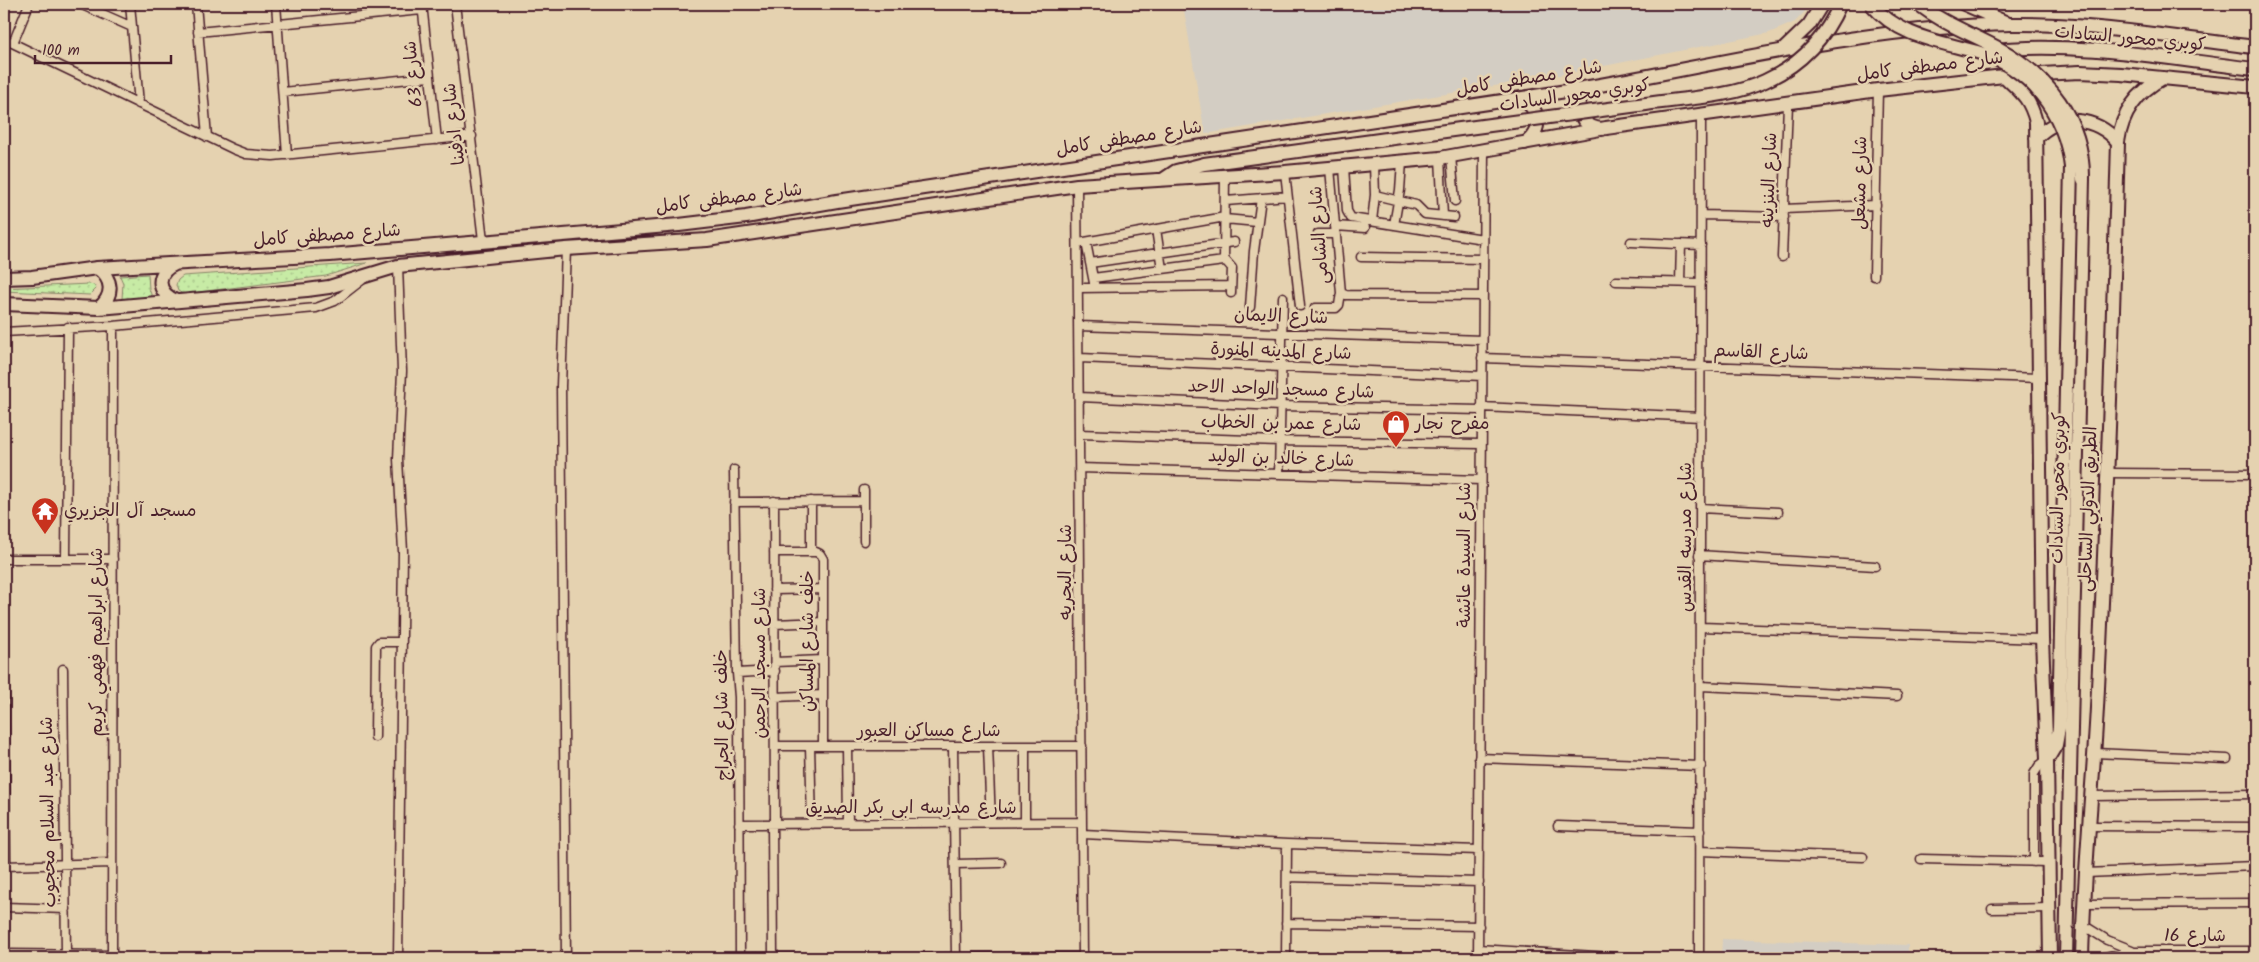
<svg xmlns="http://www.w3.org/2000/svg" width="2259" height="962" font-family="Kalam,'Playpen Sans Arabic',sans-serif">
  <defs>
    <pattern id="grass-dots" width="8" height="8" patternUnits="userSpaceOnUse" patternTransform="scale(1.25)"><rect width="8" height="8" fill="#c7eba5"/><path d="M2 2h.1M6 6h.1" fill="none" stroke="#acc98e" stroke-width="1.8" stroke-linecap="round"/></pattern>
  </defs>
  <rect width="100%" height="100%" fill="#e5d2b0"/>
  <filter id="ink" filterUnits="userSpaceOnUse"><feTurbulence type="fractalNoise" baseFrequency=".02" numOctaves="2"/><feDisplacementMap in="SourceGraphic" scale="10" xChannelSelector="R" yChannelSelector="G"/><feConvolveMatrix kernelMatrix="1 2 1 2 8 2 1 2 1" color-interpolation-filters="sRGB"/></filter>
  <g filter="url(#ink)">
    <!-- built -->
    <path fill="#d3cdc3" d="M 1183,4 L 1812,4 L 1795,22 L 1769,33 L 1554,76 L 1205,134 Z
      M 1722,939 L 1908,945 L 1908,958 L 1721,958 Z"/>
    <!-- grass -->
    <path fill="url(#grass-dots)" stroke="#888568" d="M 367,263 L 326,276 L 183,294 L 178,291 L 176,285 L 178,280 L 183,276 Z
      M 148,274 L 149,289 L 152,297 L 122,299 L 123,283 L 120,276 Z
      M 89,284 L 94,285 L 96,289 L 90,295 L 4,291 L 4,288 Z"/>
    <g fill="none" stroke-linecap="round" stroke-linejoin="round">
      <!-- minor casing -->
      <g stroke="#4a1f2b" stroke-width="11">
        <path id="minor" d="M 80,4 L 132,27
          M 130,4 L 139,104
          M 196,4 L 207,137
          M 276,4 L 287,155
          M 422,4 L 437,140
          M 455,4 L 483,240
          M 198,32 L 422,10
          M 4,39 L 233,149 L 246,154 L 273,156 L 472,136
          M 13,43 L 29,4
          M 283,92 L 429,77
          M 1451,156 L 1455,201
          M 1440,158 L 1443,216
          M 1344,167 L 1347,211 L 1351,218 L 1483,239
          M 1330,168 L 1341,293 L 1346,295 L 1482,296
          M 1285,172 L 1300,306
          M 1077,185 L 1083,958
          M 1375,195 L 1416,205 L 1425,214 L 1454,217
          M 1226,201 L 1287,196
          M 1784,209 L 1876,205
          M 1702,215 L 1784,217
          M 1225,219 L 1257,222
          M 1372,221 L 1375,195 L 1374,164
          M 1394,225 L 1400,190 L 1402,162
          M 1335,226 L 1365,228
          M 1156,229 L 1162,269
          M 1318,234 L 1335,234
          M 1086,242 L 1094,283
          M 1631,242 L 1701,245
          M 1079,243 L 1225,217
          M 1361,257 L 1483,259
          M 1782,257 L 1788,104
          M 1225,260 L 1232,268 L 1231,293
          M 1090,263 L 1234,242
          M 1874,276 L 1878,90
          M 1093,278 L 1224,261 L 1225,176
          M 1616,281 L 1701,283
          M 1680,282 L 1681,244
          M 1079,288 L 1231,286
          M 1250,307 L 1254,251 L 1261,198
          M 1315,308 L 1336,308 L 1339,305 L 1341,293
          M 1079,326 L 1482,340
          M 4,332 L 113,326 L 316,308 L 335,301 L 362,280
          M 1080,358 L 1482,376
          M 1482,358 L 2039,378
          M 1080,397 L 1280,406 L 1481,410
          M 1481,407 L 1701,417
          M 1080,434 L 1280,441 L 1481,444
          M 1080,468 L 1481,480
          M 734,470 L 737,673 L 739,697 L 740,958
          M 2109,473 L 2255,474
          M 1279,474 L 1283,297
          M 864,490 L 864,541
          M 774,501 L 775,824
          M 811,501 L 811,552
          M 734,502 L 864,501
          M 1700,508 L 1778,512
          M 774,552 L 816,552 L 820,554 L 823,559 L 823,746
          M 1699,555 L 1875,566
          M 4,559 L 113,559
          M 66,559 L 68,327
          M 774,590 L 823,589
          M 774,624 L 823,622
          M 1701,627 L 2042,639
          M 775,662 L 823,660
          M 63,669 L 66,954
          M 4,672 L 6,866
          M 737,673 L 775,671
          M 1701,686 L 1897,696
          M 775,697 L 823,695
          M 375,737 L 376,646 L 379,642 L 401,642
          M 775,746 L 1082,746
          M 810,746 L 812,824
          M 847,746 L 848,823
          M 953,746 L 956,957
          M 988,746 L 991,822
          M 1025,746 L 1025,822
          M 2095,753 L 2227,759
          M 1479,758 L 1701,766
          M 2092,796 L 2255,794
          M 739,824 L 1082,822
          M 772,824 L 773,958
          M 1558,826 L 1700,831
          M 2090,826 L 2255,827
          M 1083,834 L 1287,844 L 1479,850
          M 1700,851 L 1863,857
          M 1921,859 L 2048,862
          M 2034,862 L 2034,774 L 2039,766 L 2047,760
          M 955,864 L 1001,863
          M 4,866 L 112,863
          M 2086,873 L 2255,866
          M 1287,877 L 1479,882
          M 2083,904 L 2255,903
          M 4,907 L 66,909
          M 1992,909 L 2049,908
          M 1286,923 L 1479,926
          M 2083,925 L 2107,940 L 2132,950
          M 1478,949 L 1629,958
          M 4,954 L 112,955
          M 112,958 L 113,326
          M 398,958 L 403,551 L 398,459 L 402,371 L 398,266
          M 566,958 L 561,386 L 566,249
          M 740,958 L 1083,957
          M 1286,958 L 1287,844
          M 1478,958 L 1484,151
          M 1699,958 L 1701,117
          M 2100,958 L 2134,951 L 2255,951"/>
      </g>
      <!-- primary casing -->
      <g stroke="#4a1f2b" stroke-width="16">
        <path id="primary" d="M 1964,4 L 2005,22
          M 1784,49 L 1809,25 L 1822,4
          M 1996,50 C 2077,41 2174,60 2255,69
          M 2004,76 C 2021,92 2030,98 2036,122 L 2042,639 L 2047,760 L 2050,958
          M 1588,88 L 1579,100 C 1578,116 1585,128 1602,129
          M 1515,99 C 1540,102 1545,130 1525,143
          M 2036,138 C 2060,112 2096,117 2118,142
          M 1164,179 L 1176,171 L 1204,164 L 1423,134
          M 175,264 C 155,273 156,292 176,301
          M 97,268 C 113,279 114,295 99,308
          M 4,278 L 32,277 L 97,268 L 330,255 L 679,225 L 746,217 L 837,201 C 1070,166 1302,131 1535,96 C 1693,72 1851,27 2012,24 C 2093,23 2175,38 2255,47
          M 4,304 L 99,308 L 307,290 L 329,287 L 398,266 L 566,249 L 707,240 L 1077,185 L 1285,172 L 1440,158 L 1606,128 L 1878,90 L 2004,76 L 2080,72 L 2121,74 L 2255,87
          M 2047,760 L 2056,745 L 2059,728 L 2066,388
          M 2066,958 L 2083,179
          M 2082,958 C 2084,868 2094,778 2098,688 C 2107,506 2113,324 2118,142 C 2122,113 2137,92 2163,78"/>
      </g>
      <!-- minor -->
      <use href="#minor" stroke="#e5d2b0" stroke-width="8"/>
      <!-- primary -->
      <use href="#primary" stroke="#e5d2b0" stroke-width="12"/>
      <!-- primary-bridge casing -->
      <g stroke="#4a1f2b" stroke-width="16" stroke-linecap="butt">
        <path id="primary-bridge" d="M 1871,4 C 1899,37 1938,41 1977,52 C 2030,67 2065,113 2071,167 L 2066,388
          M 1918,4 C 1944,24 1970,33 1998,48 C 2048,75 2084,121 2083,179
          M 1423,134 C 1497,124 1572,114 1646,104 C 1685,98 1729,98 1765,81 C 1800,65 1825,39 1840,4"/>
      </g>
      <!-- primary-bridge -->
      <use href="#primary-bridge" stroke="#e5d2b0" stroke-width="12"/>
    </g>
  </g>
  <!-- icons -->
  <defs>
    <g id="shop-pin" transform="scale(1.4375)"><path d="M0 17L-7.5 6A9.5 9.5 0 1 1 7.5 6Z" fill="#c8321e" stroke="#e5d2b0"/><path d="M-5-2.5h2.3a2.7 3.5 0 0 1 5.4 0H5L5.5 6h-11ZM-1.5-2.5h3a1.5 2.3 0 0 0-3 0Z" fill="#fff"/></g>
    <g id="temple-pin" transform="scale(1.4375)"><path d="M0 17L-7.5 6A9.5 9.5 0 1 1 7.5 6Z" fill="#c8321e" stroke="#e5d2b0"/><path d="M0-6L5-2H3V0L6.5 2.5H4V6H1.5V3h-3V6H-4V2.5H-6.5L-3 0V-2H-5Z" fill="#fff"/></g>
  </defs>
  <g fill-rule="evenodd">
    <use href="#shop-pin" x="1396" y="424"/>
    <use href="#temple-pin" x="45" y="511"/>
  </g>
  <g text-anchor="middle" dominant-baseline="central" stroke-width="5" stroke-linejoin="round" paint-order="stroke">
    <!-- street labels -->
    <g font-size="18" fill="#4a1f2b" stroke="#e5d2b0">
      <text transform="translate(2130 39) rotate(5)">كوبري محور السادات</text>
      <text transform="translate(1930 67) rotate(-7)">شارع مصطفى كامل</text>
      <text transform="translate(414 74) rotate(-96)">شارع 63</text>
      <text transform="translate(1529 79) rotate(-9)">شارع مصطفى كامل</text>
      <text transform="translate(1575 96) rotate(-8)">كوبري محور السادات</text>
      <text transform="translate(455 124) rotate(-97)">شارع ادفينا</text>
      <text transform="translate(1129 139) rotate(-9)">شارع مصطفى كامل</text>
      <text transform="translate(1770 180) rotate(-88)">شارع البنزينه</text>
      <text transform="translate(1861 183) rotate(-89)">شارع مشعل</text>
      <text transform="translate(729 199) rotate(-7)">شارع مصطفى كامل</text>
      <text transform="translate(1320 235) rotate(-94)">شارع الشامى</text>
      <text transform="translate(327 236) rotate(-4)">شارع مصطفى كامل</text>
      <text transform="translate(1281 317) rotate(2)">شارع الايمان</text>
      <text transform="translate(1281 352) rotate(2)">شارع المدينه المنورة</text>
      <text transform="translate(1761 353) rotate(2)">شارع القاسم</text>
      <text transform="translate(1281 390) rotate(2)">شارع مسجد الواحد الاحد</text>
      <text transform="translate(1281 424) rotate(1)">شارع عمر بن الخطاب</text>
      <text transform="translate(1281 459) rotate(2)">شارع خالد بن الوليد</text>
      <text transform="translate(2059 488) rotate(-89)">كوبري محور السادات</text>
      <text transform="translate(2089 509) rotate(-88)">الطريق الدولي الساحلى</text>
      <text transform="translate(1686 537) rotate(-90)">شارع مدرسه القدس</text>
      <text transform="translate(1465 555) rotate(-90)">شارع السيدة عائشة</text>
      <text transform="translate(1066 572) rotate(-90)">شارع البحريه</text>
      <text transform="translate(808 641) rotate(-90)">خلف شارع المساكن</text>
      <text transform="translate(97 642) rotate(-90)">شارع ابراهيم فهمي كريم</text>
      <text transform="translate(760 663) rotate(-90)">شارع مسجد الرحمن</text>
      <text transform="translate(723 715) rotate(-91)">خلف شارع الجراج</text>
      <text x="929" y="731">شارع مساكن العبور</text>
      <text x="911" y="808">شارع مدرسه ابى بكر الصديق</text>
      <text transform="translate(49 812) rotate(-91)">شارع عبد السلام محجوب</text>
      <text x="2195" y="936">شارع 16</text>
    </g>
    <!-- poi labels -->
    <g font-size="18" fill="#4a1f2b" stroke="#e5d2b0" text-anchor="start">
      <text x="1415" y="424">مفرح نجار</text>
      <text x="64" y="511">مسجد آل الجزيري</text>
    </g>
  </g>
  <!-- margin -->
  <rect width="2259" height="962" fill="none" stroke="#e5d2b0" stroke-width="20"/>
  <rect x="10" y="10" width="2239" height="942" fill="none" stroke="#4a1f2b" stroke-width="2" filter="url(#ink)"/>
  <!-- scale -->
  <path d="M35 55v8h136v-8" fill="none" stroke="#4a1f2b" stroke-width="2.5"/>
  <text x="42" y="55" font-size="15" fill="#4a1f2b" stroke="#e5d2b0" stroke-width="4" paint-order="stroke">100 m</text>
</svg>
